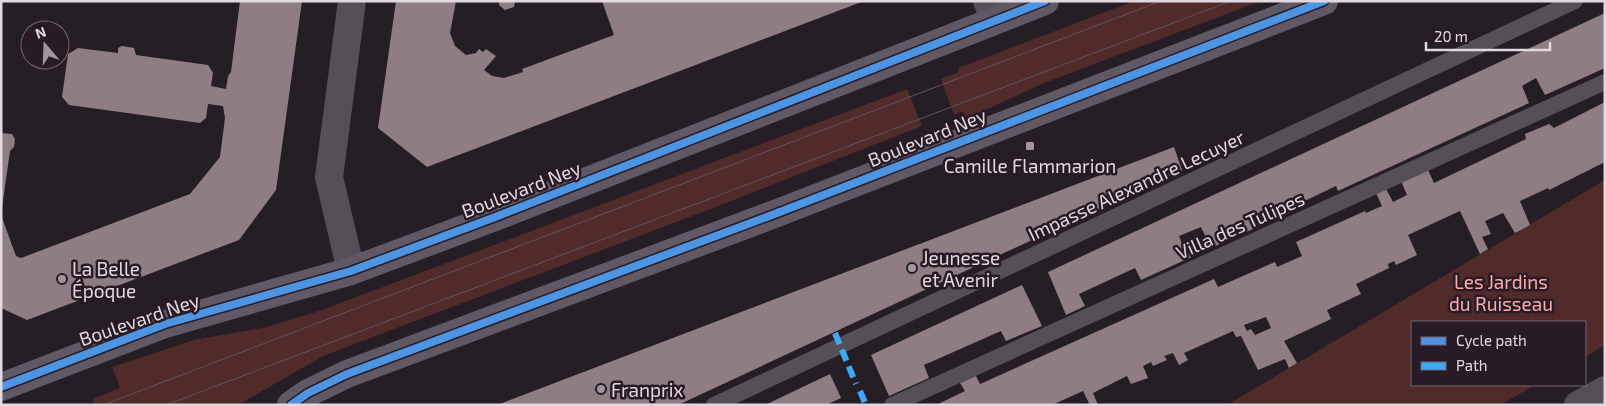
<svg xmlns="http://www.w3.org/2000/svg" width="1606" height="406" font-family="'Exo 2',sans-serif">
  <rect width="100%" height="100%" fill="#251e24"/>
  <!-- green -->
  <path fill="#512a2a" d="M 1134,1 L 1261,1 L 1044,83 L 966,119 L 963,111 L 954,115 L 941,79 L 959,72 L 958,68 Z
    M 907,89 L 922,126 L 708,210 L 323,356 L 238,405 L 95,405 L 93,399 L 120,388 L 112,367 L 194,340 L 267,327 L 322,310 Z
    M 1605,180 L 1605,345 L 1585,357 L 1585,322 L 1412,322 L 1412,385 L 1535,385 L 1500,405 L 1227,405 Z"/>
  <!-- building -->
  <path fill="#8f7d84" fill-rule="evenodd" d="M 240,1 L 302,1 L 276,190 L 239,240 L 27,320 L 1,308 L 1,215 L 16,256 L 21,258 L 190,194 L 220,157 L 225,118 L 223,106 L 208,104 L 206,118 L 200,123 L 69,105 L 62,97 L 68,54 L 78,48 L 118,53 L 118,48 L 122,46 L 134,48 L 136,55 L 208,65 L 213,73 L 211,86 L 226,89 L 228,76 L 231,72 Z
    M 396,1 L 456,1 L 450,33 L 455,46 L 466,55 L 476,53 L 479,49 L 483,52 L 486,49 L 496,56 L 484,70 L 492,76 L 504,78 L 523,72 L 522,69 L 614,35 L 602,1 L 864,1 L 427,167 L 378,128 Z
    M 499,1 L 515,1 L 514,7 L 505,10 L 499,5 Z
    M 1605,13 L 1605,68 L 1545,95 L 1536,78 L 1522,86 L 1529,103 L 1338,191 L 1336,186 L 1288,209 L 1290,212 L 1211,248 L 1201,227 L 1179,236 L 1185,251 L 1193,247 L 1196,255 L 1141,280 L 1135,268 L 1079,294 L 1085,306 L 1066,315 L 1048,272 Z
    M 1605,102 L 1605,162 L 1549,190 L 1548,188 L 1520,201 L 1530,225 L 1515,233 L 1503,213 L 1485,221 L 1491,234 L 1482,237 L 1488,249 L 1480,254 L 1460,211 L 1408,235 L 1417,255 L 1396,265 L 1394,261 L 1388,264 L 1389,268 L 1356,284 L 1361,294 L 1327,310 L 1331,319 L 1284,341 L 1297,363 L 1289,368 L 1285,359 L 1258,370 L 1241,336 L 1236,337 L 1233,331 L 1184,353 L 1188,360 L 1179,365 L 1173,353 L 1164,356 L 1167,360 L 1153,366 L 1151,362 L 1143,366 L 1148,378 L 1131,384 L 1127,376 L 1093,393 L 1098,405 L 1087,405 L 1089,403 L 1083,391 L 1052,405 L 936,405 L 965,391 L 960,383 L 976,376 L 980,384 L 1214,279 L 1218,287 L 1275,262 L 1277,267 L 1302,256 L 1296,242 L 1365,211 L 1366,213 L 1382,206 L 1376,193 L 1386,189 L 1393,202 L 1407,195 L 1401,181 L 1428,170 L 1434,183 L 1526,139 L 1525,134 L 1549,124 L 1554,128 ZM 1266,317 L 1271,328 L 1255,335 L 1251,329 L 1247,331 L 1244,325 Z
    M 1,133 L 12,134 L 15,139 L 14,147 L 10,151 L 2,208 Z
    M 1174,147 L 1182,170 L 678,405 L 497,405 Z
    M 1022,285 L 1042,326 L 1006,341 L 1001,331 L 924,365 L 929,378 L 889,396 L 871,355 Z
    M 830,374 L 841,398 L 826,405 L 765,405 Z"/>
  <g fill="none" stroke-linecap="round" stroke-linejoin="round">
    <!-- lane -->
    <path stroke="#554f58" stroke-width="16" d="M 714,405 L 1575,1
      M 892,405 L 1605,82"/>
    <!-- street -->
    <path stroke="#554f58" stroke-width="28" d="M 987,1 L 995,20
      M 351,271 L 329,177 L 352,1
      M 1578,405 L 1605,390"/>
    <!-- primary -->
    <path stroke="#605965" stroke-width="28" d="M 1,387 L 165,324 L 351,271 L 498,216 L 1045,1
      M 291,405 L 308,393 L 347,374 L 772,215 L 1324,1"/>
    <!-- tram -->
    <path stroke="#5b565d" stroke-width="1" d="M 103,405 L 1161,1
      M 166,405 L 1231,1"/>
    <!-- quiet -->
    <path stroke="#3fa9f5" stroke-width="6" stroke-dasharray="12 6" stroke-linecap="butt" d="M 835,333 L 856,384
      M 860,391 L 866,405"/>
    <!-- cycleway casing -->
    <g stroke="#281b26" stroke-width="11">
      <path id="cycleway" d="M 1,387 L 165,324 L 351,271 L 498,216 L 1045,1
        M 291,405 L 308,393 L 347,374 L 772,215 L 1324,1"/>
    </g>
    <!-- cycleway -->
    <use href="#cycleway" stroke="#4d94e3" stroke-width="8"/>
  </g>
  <!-- markers -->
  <g fill="#a0979e" stroke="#281b26" stroke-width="2">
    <rect x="1025" y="141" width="10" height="10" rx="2.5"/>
    <circle cx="912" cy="268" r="5"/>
    <circle cx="62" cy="279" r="5"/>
    <circle cx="601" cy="389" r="5"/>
  </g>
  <g text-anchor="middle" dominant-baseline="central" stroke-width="5" stroke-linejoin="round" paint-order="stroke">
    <!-- street labels -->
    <g font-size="19" fill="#e2d8df" stroke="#281b26">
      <text transform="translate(927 137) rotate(-22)">Boulevard Ney</text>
      <text transform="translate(1136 185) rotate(-25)">Impasse Alexandre Lecuyer</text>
      <text transform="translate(521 189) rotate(-21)">Boulevard Ney</text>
      <text transform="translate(1240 225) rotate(-24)">Villa des Tulipes</text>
      <text transform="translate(139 319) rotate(-19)">Boulevard Ney</text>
    </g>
    <!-- poi labels -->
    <g font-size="19" fill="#e2d8df" stroke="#281b26" text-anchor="start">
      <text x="1030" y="165" text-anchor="middle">Camille Flammarion</text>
      <text x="922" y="257">Jeunesse<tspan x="922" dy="22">et Avenir</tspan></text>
      <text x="72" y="268">La Belle<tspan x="72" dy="22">Époque</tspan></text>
      <text x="611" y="389">Franprix</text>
    </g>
    <!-- park labels -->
    <g font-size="19" fill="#ffaba6" stroke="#281b26">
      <text x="1501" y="281">Les Jardins<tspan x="1501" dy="22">du Ruisseau</tspan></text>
    </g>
  </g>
  <!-- border -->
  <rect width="1606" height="406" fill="none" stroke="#e2d8df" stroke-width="5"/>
  <!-- legend -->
  <rect x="1411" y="321" width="175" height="65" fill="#281b26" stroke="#726770"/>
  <rect x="1421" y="337" width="25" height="8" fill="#4d94e3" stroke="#726770"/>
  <text x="1456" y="346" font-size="15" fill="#e2d8df">Cycle path</text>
  <rect x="1421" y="362" width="25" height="8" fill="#3fa9f5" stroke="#726770"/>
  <text x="1456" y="371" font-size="15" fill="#e2d8df">Path</text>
  <!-- north arrow -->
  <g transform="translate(45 45) rotate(341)"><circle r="24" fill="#281b26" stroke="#726770"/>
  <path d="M0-4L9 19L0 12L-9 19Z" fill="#a0979e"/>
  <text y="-8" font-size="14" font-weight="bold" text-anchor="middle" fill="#e2d8df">N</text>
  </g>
  <!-- scale -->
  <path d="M1426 42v8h124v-8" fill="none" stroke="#e2d8df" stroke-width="2.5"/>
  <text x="1434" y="42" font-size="15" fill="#e2d8df" stroke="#281b26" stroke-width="4" paint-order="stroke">20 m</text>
</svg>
